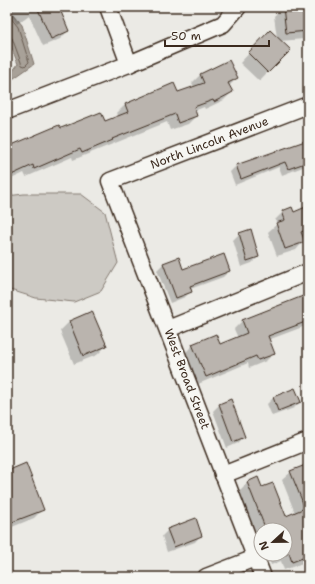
<svg xmlns="http://www.w3.org/2000/svg" width="315" height="584" font-family="'Shantell Sans',sans-serif">
  <rect width="100%" height="100%" fill="#ebeae5"/>
  <filter id="ink" filterUnits="userSpaceOnUse"><feTurbulence type="fractalNoise" baseFrequency=".025" numOctaves="2"/><feDisplacementMap in="SourceGraphic" scale="8" xChannelSelector="R" yChannelSelector="G"/><feConvolveMatrix kernelMatrix="1 2 1 2 8 2 1 2 1" color-interpolation-filters="sRGB"/></filter>
  <g filter="url(#ink)">
    <!-- green -->
    <path fill="#cdcac4" stroke="#847a71" d="M 24,194 L 81,194 L 105,212 L 118,263 L 101,291 L 74,302 L 36,298 L 7,289 L 7,196 Z"/>
    <!-- water -->
    <path fill="#a8a198" stroke="#7c7167" d="M 7,7 L 22,25 L 34,64 L 7,83 L 7,79 L 18,64 L 7,36 Z"/>
    <!-- shadow -->
    <path fill="#0003" d="M 7,7 L 58,7 L 68,31 L 60,39 L 43,46 L 29,15 L 17,24 L 7,11 Z
      M 283,7 L 308,7 L 308,35 L 304,39 L 280,41 L 289,50 L 259,81 L 240,63 L 270,31 L 277,38 L 274,16 Z
      M 228,61 L 237,78 L 229,86 L 232,92 L 224,100 L 205,109 L 204,107 L 194,111 L 196,116 L 188,124 L 170,130 L 167,122 L 73,160 L 72,157 L 26,177 L 24,173 L 7,181 L 7,149 L 60,130 L 104,122 L 119,117 L 117,113 L 125,105 L 174,85 L 177,94 L 194,87 L 192,83 L 200,75 Z
      M 308,141 L 308,165 L 282,175 L 279,167 L 235,185 L 230,172 L 236,166 Z
      M 308,207 L 308,233 L 301,236 L 303,242 L 296,250 L 277,256 L 268,232 L 277,224 L 275,220 L 283,212 L 293,213 Z
      M 239,234 L 258,257 L 252,263 L 241,267 L 233,240 Z
      M 178,258 L 183,271 L 229,271 L 223,277 L 190,289 L 191,291 L 185,297 L 170,303 L 157,270 L 163,264 Z
      M 308,295 L 308,325 L 268,340 L 274,353 L 266,361 L 249,368 L 248,363 L 198,384 L 185,353 L 193,345 L 220,345 L 238,338 L 234,329 L 242,321 Z
      M 92,312 L 106,346 L 97,355 L 74,364 L 60,331 L 69,322 Z
      M 295,390 L 300,402 L 294,408 L 272,416 L 267,404 L 273,398 Z
      M 219,405 L 244,437 L 238,443 L 227,448 L 213,411 Z
      M 308,465 L 308,561 L 284,570 L 281,561 L 271,565 L 267,554 L 285,554 L 285,530 L 261,530 L 261,547 L 239,491 L 248,482 L 261,488 L 285,517 L 295,513 L 282,480 L 291,472 Z
      M 7,472 L 43,509 L 34,518 L 7,529 Z
      M 168,530 L 201,535 L 195,542 L 167,552 L 162,536 Z"/>
    <g fill="none" stroke-linecap="round" stroke-linejoin="round">
      <!-- shore -->
      <path stroke="#675a4f" stroke-width="1" d="M 7,13 L 18,27 L 29,62 L 25,66 L 22,65 L 12,38 L 7,35"/>
    </g>
    <!-- building -->
    <path fill="#bab4ae" stroke="#3b2a1e" d="M 37,7 L 59,7 L 69,31 L 51,39 Z
      M 283,7 L 308,7 L 308,31 L 286,33 Z
      M 270,30 L 291,50 L 268,73 L 248,53 Z
      M 229,60 L 238,78 L 228,83 L 233,92 L 214,102 L 213,100 L 194,107 L 197,116 L 178,123 L 175,114 L 112,139 L 113,140 L 82,153 L 80,149 L 34,169 L 33,165 L 7,177 L 7,147 L 59,125 L 61,128 L 101,112 L 105,121 L 128,112 L 125,104 L 174,83 L 178,92 L 204,83 L 200,74 Z
      M 308,140 L 308,162 L 288,169 L 285,162 L 241,179 L 236,165 Z
      M 308,206 L 308,229 L 301,232 L 305,242 L 285,249 L 276,223 L 285,220 L 282,211 L 292,207 L 294,212 Z
      M 251,229 L 259,257 L 247,261 L 239,233 Z
      M 224,254 L 230,271 L 190,286 L 192,292 L 176,298 L 163,263 L 179,257 L 183,269 Z
      M 308,294 L 308,321 L 268,336 L 275,354 L 258,360 L 256,356 L 206,377 L 192,344 L 216,334 L 220,344 L 247,333 L 242,320 Z
      M 92,311 L 107,346 L 83,356 L 69,321 Z
      M 295,388 L 301,402 L 278,411 L 273,397 Z
      M 231,399 L 245,437 L 233,442 L 219,404 Z
      M 26,463 L 44,510 L 7,524 L 7,471 Z
      M 308,464 L 308,556 L 292,562 L 289,553 L 285,555 L 285,530 L 266,530 L 247,482 L 258,477 L 262,487 L 273,483 L 286,516 L 305,508 L 290,471 Z
      M 196,518 L 202,536 L 174,547 L 167,529 Z"/>
    <g fill="none" stroke-linecap="round" stroke-linejoin="round">
      <!-- street casing -->
      <g stroke="#3b2a1e" stroke-width="19">
        <g id="street">
          <path d="M 108,7 L 129,64"/>
          <path d="M 7,111 L 129,64 L 223,24 L 238,7"/>
          <path d="M 168,329 L 308,272"/>
          <path d="M 223,475 L 308,441"/>
          <path d="M 206,577 L 255,558"/>
          <path id="s1" d="M 263,577 L 110,181 L 308,105"/>
        </g>
      </g>
      <!-- street -->
      <use href="#street" stroke="#f6f6f2" stroke-width="16"/>
    </g>
  </g>
  <g text-anchor="middle" dominant-baseline="central" stroke-width="4" stroke-linejoin="round" paint-order="stroke">
    <!-- street labels -->
    <g font-size="12" fill="#3b2a1e" stroke="#f6f6f2">
      <text stroke="none"><textPath href="#s1" startOffset="531">North Lincoln Avenue</textPath></text>
      <text transform="translate(187 379) rotate(69)">West Broad Street</text>
    </g>
  </g>
  <!-- margin -->
  <rect width="315" height="584" fill="none" stroke="#f6f6f2" stroke-width="24"/>
  <rect x="12" y="12" width="291" height="560" fill="none" stroke="#3b2a1e" stroke-width="1.5" filter="url(#ink)"/>
  <!-- north arrow -->
  <g transform="translate(273 542) rotate(248)"><circle r="19" fill="#f6f6f2" stroke="#aba49d"/>
  <path d="M0-3L7 15L0 10L-7 15Z" fill="#3b2a1e"/>
  <text y="-6" font-size="11" font-weight="bold" text-anchor="middle" fill="#3b2a1e">N</text>
  </g>
  <!-- scale -->
  <path d="M165 40v6h104v-6" fill="none" stroke="#3b2a1e" stroke-width="2"/>
  <text x="171" y="40" font-size="12" fill="#3b2a1e" stroke="#f6f6f2" stroke-width="3" paint-order="stroke">50 m</text>
</svg>
